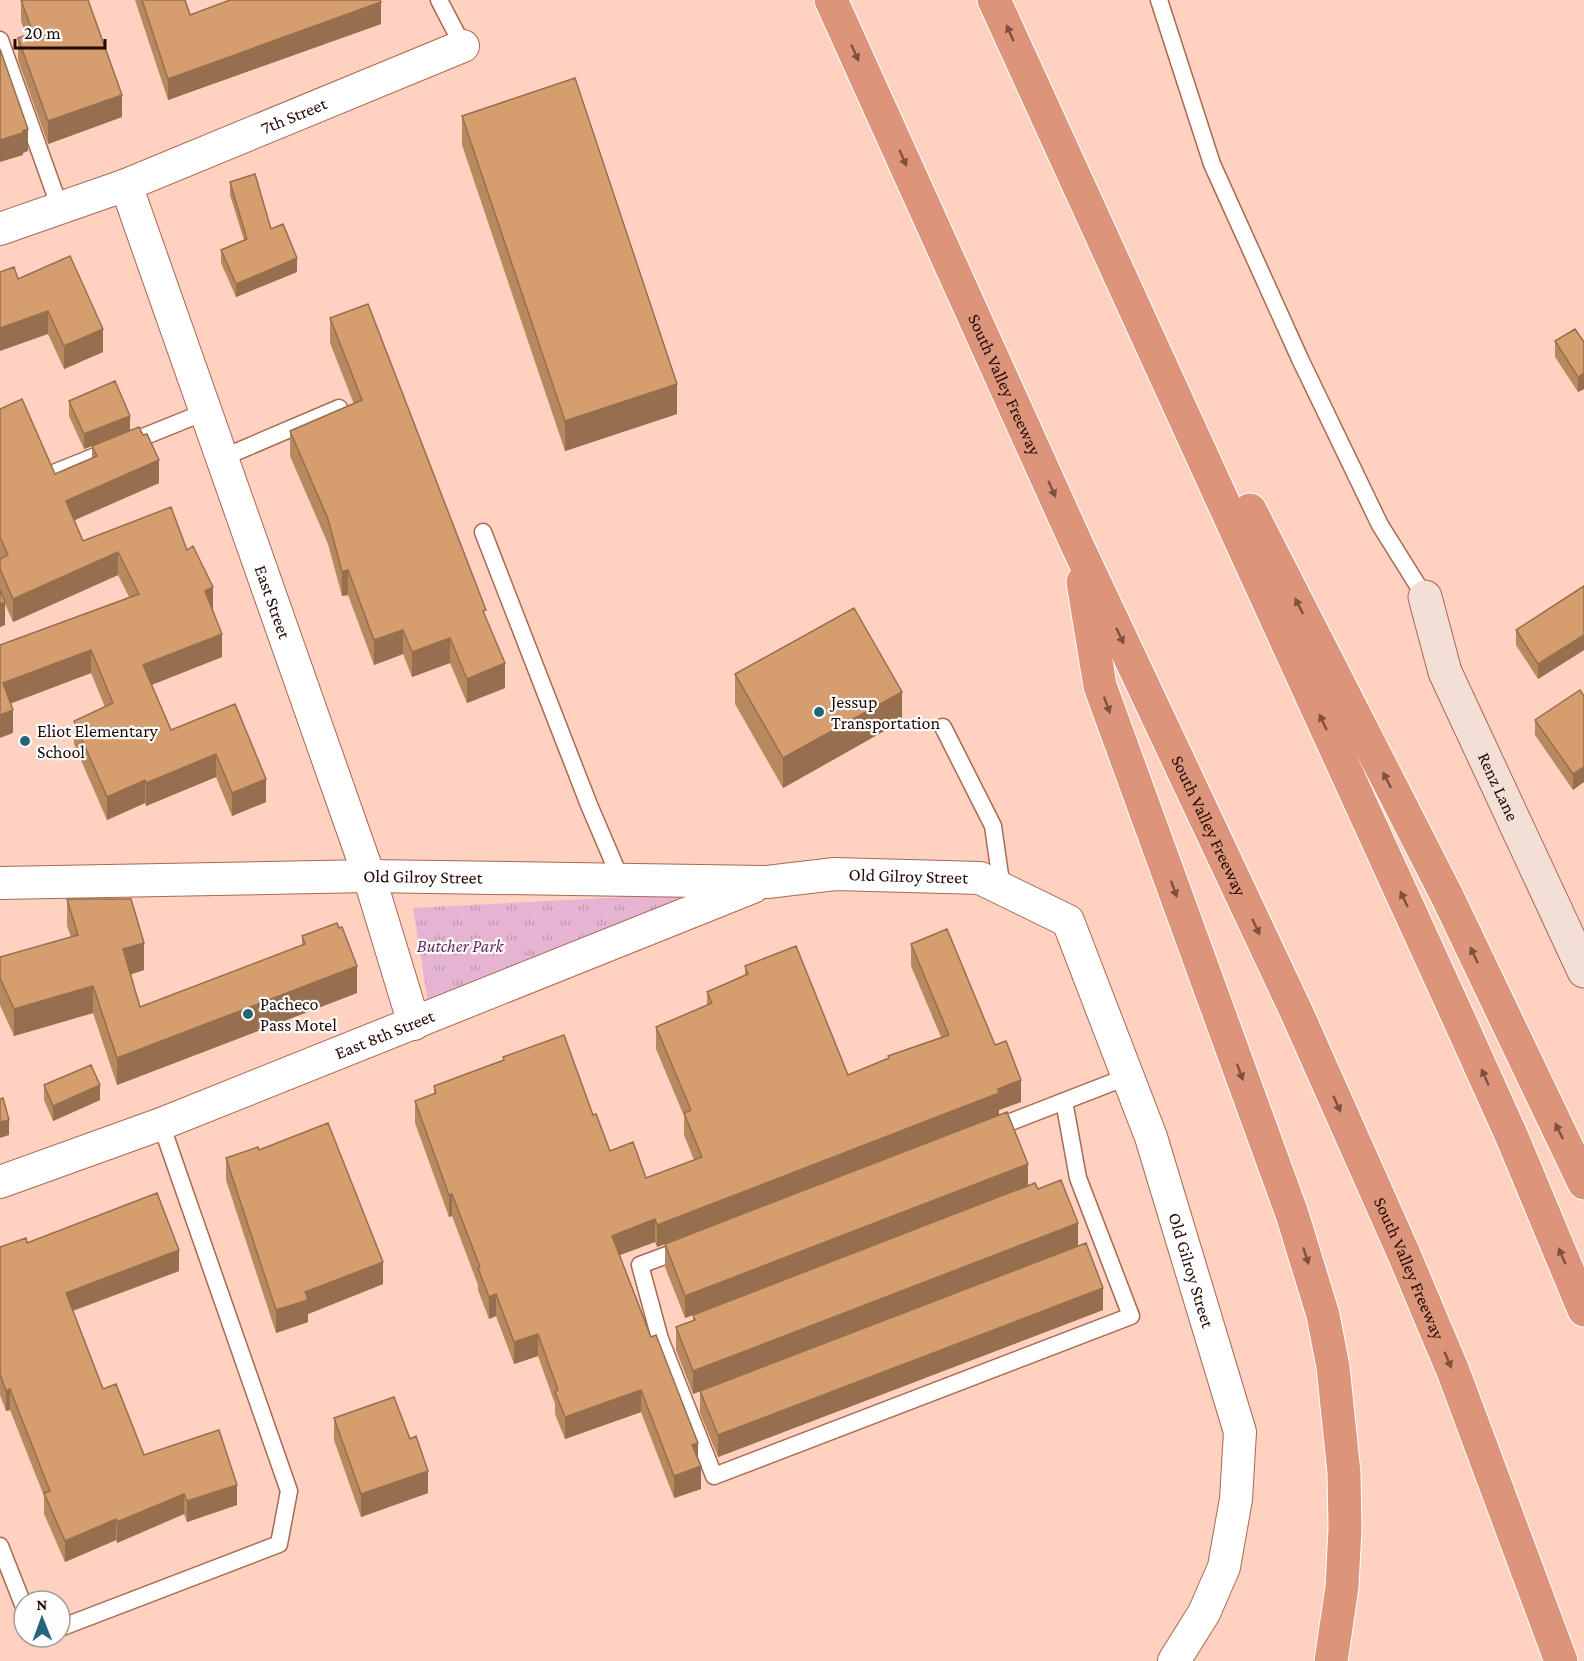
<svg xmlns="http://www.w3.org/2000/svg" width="1584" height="1661" font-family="'Crimson Pro',serif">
  <defs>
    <pattern id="grass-tufts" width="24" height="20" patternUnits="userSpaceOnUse" patternTransform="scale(1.5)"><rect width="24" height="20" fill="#e6b4d3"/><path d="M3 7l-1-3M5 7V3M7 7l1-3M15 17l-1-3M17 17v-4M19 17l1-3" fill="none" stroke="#c599b4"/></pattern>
  </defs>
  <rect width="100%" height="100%" fill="#fed1c1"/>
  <!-- grass -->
  <path fill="url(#grass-tufts)" d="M 702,893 L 428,1003 L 413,908 Z"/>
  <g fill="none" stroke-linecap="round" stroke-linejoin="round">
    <!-- lane casing -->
    <g stroke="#a96850" stroke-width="19">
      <path id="lane" d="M 439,0 L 463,46
        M 1159,0 L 1212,164 L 1300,359 L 1380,525 L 1425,597
        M 0,40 L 60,208
        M 222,458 L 339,408
        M 56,472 L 205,412
        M 483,532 L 589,805 L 621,880
        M 943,727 L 993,826 L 1002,889
        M 990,1130 L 1129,1076
        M 686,1248 L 640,1265 L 660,1339 L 714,1476 L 1131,1316 L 1078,1178 L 1064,1101
        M 0,1546 L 24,1607
        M 60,1628 L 279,1544 L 289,1491 L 161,1124"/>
    </g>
    <!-- street casing -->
    <g stroke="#a96850" stroke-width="34">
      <g id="street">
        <path id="s1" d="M 126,185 L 369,876 L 414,1024"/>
        <path id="s2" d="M 0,229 L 126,185 L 463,46"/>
        <path id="s3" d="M 0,883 L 369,876 L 767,882 L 835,874 L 980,878 L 1068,921 L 1151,1137 L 1240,1432 L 1236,1499 L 1224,1567 L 1204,1613 L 1174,1661"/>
        <path id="s4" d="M 0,1182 L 161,1124 L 753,887"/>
      </g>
    </g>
    <!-- secondary casing -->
    <g stroke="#a96850" stroke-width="35">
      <g id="secondary">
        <path id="s5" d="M 1425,597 L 1445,672 L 1584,971"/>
      </g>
    </g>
    <!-- highway casing -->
    <g stroke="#fff" stroke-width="35">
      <g id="highway">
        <path id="s6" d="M 831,0 L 1077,545 L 1296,1011 L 1403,1252 L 1453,1371 L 1561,1661"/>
        <path d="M 994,0 L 1458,1017 L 1512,1137 L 1584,1310"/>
        <path d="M 1250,510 L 1447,896 L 1584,1183"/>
        <path d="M 1083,582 L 1100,686 L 1292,1214 L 1323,1315 L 1333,1367 L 1344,1473 L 1345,1528 L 1342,1587 L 1331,1661"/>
      </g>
    </g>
    <!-- lane -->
    <use href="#lane" stroke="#fff" stroke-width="16"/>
    <!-- street -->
    <use href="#street" stroke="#fff" stroke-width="32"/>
    <!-- secondary -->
    <use href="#secondary" stroke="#f4dfd7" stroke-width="33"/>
    <!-- highway -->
    <use href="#highway" stroke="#dc957b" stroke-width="33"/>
  </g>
  <!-- wall -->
  <path fill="#b8885f" d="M 21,0 L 122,117 L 48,144 L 18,60 L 18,38 L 26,35 L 21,21 Z
    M 135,0 L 185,0 L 190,15 L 381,24 L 168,100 Z
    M 462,116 L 677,414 L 565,451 L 462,145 Z
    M 230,182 L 271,229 L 297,272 L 236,297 L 221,263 L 221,250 L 244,240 L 230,195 Z
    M 18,279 L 103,352 L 64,369 L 48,334 Z
    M 330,318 L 486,619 L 505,688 L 467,703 L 450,663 L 412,677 L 403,654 L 374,665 L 348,595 L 342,596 L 328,544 L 290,456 L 290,431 L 354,404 L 330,343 Z
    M 1555,341 L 1584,342 L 1584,389 L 1578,392 L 1555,357 Z
    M 69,401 L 130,430 L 159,483 L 74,520 L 83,541 L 187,550 L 213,610 L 222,657 L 152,685 L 171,730 L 235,704 L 266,802 L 232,816 L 216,777 L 146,806 L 145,803 L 107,820 L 74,744 L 74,721 L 105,707 L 91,673 L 10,704 L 13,733 L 0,645 L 129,597 L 118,575 L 13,622 L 5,604 L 5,625 L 0,627 L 0,409 L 55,474 L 92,458 L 92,446 L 84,449 L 69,416 Z
    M 1584,586 L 1584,650 L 1538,679 L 1516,645 L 1516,630 Z
    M 735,674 L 902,721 L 783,788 L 735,704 Z
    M 1580,690 L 1573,790 L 1535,735 L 1535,720 Z
    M 67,899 L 144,970 L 131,974 L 140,1007 L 302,945 L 302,936 L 357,993 L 117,1085 L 93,1013 L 14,1036 L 0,1005 L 0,957 L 71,937 L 67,926 Z
    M 911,944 L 995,1045 L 1021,1102 L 999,1110 L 999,1115 L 657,1247 L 655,1242 L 620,1255 L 698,1460 L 701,1489 L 674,1498 L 641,1412 L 565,1439 L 555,1414 L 555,1404 L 538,1356 L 514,1364 L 496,1316 L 489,1319 L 478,1290 L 478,1285 L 452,1216 L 449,1217 L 415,1123 L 415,1101 L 434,1094 L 434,1086 L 503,1060 L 503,1057 L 593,1115 L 610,1151 L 646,1178 L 694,1160 L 684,1135 L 684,1116 L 656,1049 L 656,1027 L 707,1005 L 707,992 L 745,975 L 745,966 L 848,1075 L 888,1058 L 888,1056 L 941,1037 L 911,966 Z
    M 44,1085 L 100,1100 L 53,1121 L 44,1100 Z
    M 259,1150 L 383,1284 L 308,1314 L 308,1322 L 276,1333 L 226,1180 L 226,1158 Z
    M 1028,1186 L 685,1318 L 665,1267 L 665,1244 Z
    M 27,1243 L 179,1271 L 73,1311 L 103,1389 L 144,1455 L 237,1505 L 187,1522 L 184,1514 L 117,1543 L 116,1540 L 65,1562 L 44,1514 L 44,1496 L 10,1410 L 6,1411 L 0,1395 L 0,1247 Z
    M 1078,1246 L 1103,1310 L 718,1457 L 700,1413 L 700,1391 L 977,1284 L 693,1394 L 676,1350 L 676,1327 L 693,1321 L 693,1315 Z
    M 334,1418 L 428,1493 L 361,1517 L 334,1440 Z"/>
  <!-- shaded-wall -->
  <path fill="#966f4e" d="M 381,2 L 381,24 L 168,100 L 168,79 Z
    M 122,95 L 122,117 L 48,144 L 48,121 Z
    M 28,129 L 28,151 L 23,153 L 23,155 L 0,162 L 0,140 Z
    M 297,258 L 297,272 L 236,297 L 236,284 Z
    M 48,311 L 48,334 L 0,351 L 0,328 Z
    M 103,329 L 103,352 L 64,369 L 64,346 Z
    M 1584,373 L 1584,389 L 1578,392 L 1578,377 Z
    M 677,384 L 677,414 L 565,451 L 565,421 Z
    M 130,416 L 130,431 L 84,449 L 84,434 Z
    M 159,460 L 159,483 L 66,524 L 66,501 Z
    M 118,552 L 118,575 L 13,622 L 13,599 Z
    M 348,570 L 348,595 L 342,596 L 342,572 Z
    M 213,587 L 213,610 L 205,614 L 205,591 Z
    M 5,602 L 5,625 L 0,627 L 0,604 Z
    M 403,630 L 403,654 L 374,665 L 374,640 Z
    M 222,634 L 222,657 L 143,688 L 143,665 Z
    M 1584,635 L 1584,650 L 1538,679 L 1538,664 Z
    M 450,638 L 450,663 L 412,677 L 412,652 Z
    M 91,650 L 91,673 L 3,706 L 3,683 Z
    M 505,663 L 505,688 L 467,703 L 467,679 Z
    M 902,692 L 902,721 L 783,788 L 783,758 Z
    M 13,710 L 13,733 L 0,738 L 0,715 Z
    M 216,754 L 216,777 L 146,806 L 146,783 Z
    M 1584,767 L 1584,782 L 1573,790 L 1573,774 Z
    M 266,779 L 266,802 L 232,816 L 232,793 Z
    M 145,780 L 145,803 L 107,820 L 107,797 Z
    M 144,943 L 144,970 L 123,977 L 123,949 Z
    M 357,966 L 357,993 L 117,1085 L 117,1058 Z
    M 93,986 L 93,1013 L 14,1036 L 14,1009 Z
    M 1021,1080 L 1021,1102 L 999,1110 L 999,1115 L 657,1247 L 657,1225 Z
    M 100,1085 L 100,1100 L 53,1121 L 53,1106 Z
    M 9,1120 L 9,1135 L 0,1138 L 0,1122 Z
    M 1028,1164 L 1028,1186 L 685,1318 L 685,1296 Z
    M 452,1194 L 452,1216 L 449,1217 L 449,1195 Z
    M 655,1219 L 655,1242 L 612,1258 L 612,1236 Z
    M 1078,1223 L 1078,1246 L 693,1394 L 693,1371 Z
    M 179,1250 L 179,1271 L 66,1313 L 66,1293 Z
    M 383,1262 L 383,1284 L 308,1314 L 308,1322 L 276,1333 L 276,1310 L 305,1292 Z
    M 1103,1288 L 1103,1310 L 718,1457 L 718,1435 Z
    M 496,1294 L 496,1316 L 489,1319 L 489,1297 Z
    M 538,1334 L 538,1356 L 514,1364 L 514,1342 Z
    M 10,1389 L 10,1410 L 6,1411 L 6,1391 Z
    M 641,1390 L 641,1412 L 565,1439 L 565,1417 Z
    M 698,1443 L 698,1465 L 692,1445 Z
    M 701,1466 L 701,1489 L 674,1498 L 674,1476 Z
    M 428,1471 L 428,1493 L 361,1517 L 361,1494 Z
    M 237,1485 L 237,1505 L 187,1522 L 187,1501 Z
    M 184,1494 L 184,1514 L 117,1543 L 117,1522 Z
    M 116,1519 L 116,1540 L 65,1562 L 65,1541 Z"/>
  <!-- building -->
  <path fill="#d69e6f" stroke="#966f4e" stroke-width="1.5" d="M 21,0 L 88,0 L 122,95 L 48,121 L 18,38 L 33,33 Z
    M 142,0 L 185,0 L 190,15 L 230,0 L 380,0 L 381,2 L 168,79 Z
    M 0,49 L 28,129 L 23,131 L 23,133 L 0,140 Z
    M 575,78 L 677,384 L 565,421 L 462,116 Z
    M 255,174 L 271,229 L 283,224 L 297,258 L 236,284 L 221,250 L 247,239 L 230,182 Z
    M 70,256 L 103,329 L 64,346 L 48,311 L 0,328 L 0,272 L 14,267 L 18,279 Z
    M 368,304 L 486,610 L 483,611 L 505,663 L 467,679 L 450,638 L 412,652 L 403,630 L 374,640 L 348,570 L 342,572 L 328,519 L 290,431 L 362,400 L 330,318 Z
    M 1575,329 L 1584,342 L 1584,373 L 1578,377 L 1555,341 Z
    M 115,381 L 130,416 L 84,434 L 69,401 Z
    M 22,399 L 55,474 L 97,456 L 92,446 L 139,427 L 143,435 L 147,434 L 159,460 L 66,501 L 83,541 L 171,507 L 187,550 L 193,546 L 213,587 L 205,591 L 222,634 L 143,665 L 171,730 L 235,704 L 266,779 L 232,793 L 216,754 L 146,783 L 145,780 L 107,797 L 74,721 L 113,703 L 91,650 L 3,683 L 13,710 L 0,715 L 0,645 L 139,594 L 118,552 L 13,599 L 0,569 L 0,559 L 8,555 L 0,537 L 0,409 Z
    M 1584,586 L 1584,635 L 1538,664 L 1516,630 Z
    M 0,590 L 5,602 L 0,604 Z
    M 854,608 L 902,692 L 783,758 L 735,674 Z
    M 1580,690 L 1584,696 L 1584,767 L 1573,774 L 1535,720 Z
    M 67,899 L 131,899 L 144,943 L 123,949 L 140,1007 L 305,944 L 302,936 L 337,923 L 339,928 L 342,927 L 357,966 L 117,1058 L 93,986 L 14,1009 L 0,978 L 0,957 L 78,935 Z
    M 947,929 L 995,1045 L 1006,1041 L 1021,1080 L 998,1089 L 999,1093 L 657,1225 L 655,1219 L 612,1236 L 651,1337 L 656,1335 L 698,1443 L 692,1445 L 701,1466 L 674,1476 L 641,1390 L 565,1417 L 555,1392 L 558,1390 L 538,1334 L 514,1342 L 496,1294 L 489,1297 L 478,1268 L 480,1267 L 452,1194 L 449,1195 L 415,1101 L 436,1093 L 434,1086 L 504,1060 L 503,1057 L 564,1035 L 593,1115 L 596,1114 L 610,1151 L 633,1142 L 646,1178 L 702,1157 L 684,1113 L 691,1110 L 656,1027 L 712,1003 L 707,992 L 748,974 L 745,966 L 796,946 L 848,1075 L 889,1058 L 888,1056 L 949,1035 L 911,944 Z
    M 91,1065 L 100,1085 L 53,1106 L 44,1085 Z
    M 3,1098 L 9,1120 L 0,1122 L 0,1099 Z
    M 1007,1112 L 1028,1164 L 685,1296 L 665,1244 Z
    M 328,1123 L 383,1262 L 305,1292 L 308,1300 L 276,1310 L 226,1158 L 258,1147 L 259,1150 Z
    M 1061,1180 L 1078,1223 L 693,1371 L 676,1327 L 695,1320 L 693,1315 L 1035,1183 L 1038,1189 Z
    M 157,1193 L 179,1250 L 66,1293 L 103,1389 L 116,1384 L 144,1455 L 219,1430 L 237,1485 L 187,1501 L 184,1494 L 117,1522 L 116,1519 L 65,1541 L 44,1493 L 50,1491 L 10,1389 L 6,1391 L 0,1374 L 0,1247 L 26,1238 L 27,1243 Z
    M 1086,1243 L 1103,1288 L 718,1435 L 700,1391 Z
    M 394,1397 L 410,1439 L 416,1436 L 428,1471 L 361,1494 L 334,1418 Z"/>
  <!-- one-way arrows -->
  <defs><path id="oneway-solid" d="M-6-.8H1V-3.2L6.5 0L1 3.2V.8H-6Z" transform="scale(1.5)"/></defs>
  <g fill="#80503f">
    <use href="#oneway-solid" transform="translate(1010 33) rotate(-114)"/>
    <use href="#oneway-solid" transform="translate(855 53) rotate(66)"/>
    <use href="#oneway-solid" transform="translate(903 158) rotate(66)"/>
    <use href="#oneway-solid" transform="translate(1052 489) rotate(66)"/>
    <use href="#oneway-solid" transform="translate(1299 606) rotate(-117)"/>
    <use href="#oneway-solid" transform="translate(1120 636) rotate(65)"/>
    <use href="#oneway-solid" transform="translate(1107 705) rotate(70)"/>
    <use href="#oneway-solid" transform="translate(1323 722) rotate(-115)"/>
    <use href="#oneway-solid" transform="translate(1387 780) rotate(-117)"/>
    <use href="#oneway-solid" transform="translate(1174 889) rotate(70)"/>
    <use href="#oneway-solid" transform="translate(1404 899) rotate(-115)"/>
    <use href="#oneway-solid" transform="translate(1256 927) rotate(65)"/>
    <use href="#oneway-solid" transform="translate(1474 955) rotate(-115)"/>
    <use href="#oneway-solid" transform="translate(1240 1072) rotate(70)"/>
    <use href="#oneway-solid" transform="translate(1485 1077) rotate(-114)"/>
    <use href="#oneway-solid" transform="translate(1337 1104) rotate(66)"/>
    <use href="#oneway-solid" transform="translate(1559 1131) rotate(-116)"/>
    <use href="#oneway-solid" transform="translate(1306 1256) rotate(72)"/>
    <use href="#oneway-solid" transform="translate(1562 1256) rotate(-113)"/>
    <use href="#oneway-solid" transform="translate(1448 1360) rotate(67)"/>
  </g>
  <!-- markers -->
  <g fill="#246679" stroke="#fefefe" stroke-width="2">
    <circle cx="819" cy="712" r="6"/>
    <circle cx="25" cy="741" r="6"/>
    <circle cx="248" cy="1014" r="6"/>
  </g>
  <g text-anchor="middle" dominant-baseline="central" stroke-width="4.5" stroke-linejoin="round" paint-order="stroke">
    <!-- street labels -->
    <g font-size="18" fill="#230a03" stroke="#fefefe">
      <text stroke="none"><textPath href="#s2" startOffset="315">7th Street</textPath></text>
      <text stroke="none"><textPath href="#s6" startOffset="422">South Valley Freeway</textPath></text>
      <text stroke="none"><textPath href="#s1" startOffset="442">East Street</textPath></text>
      <text stroke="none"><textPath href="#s5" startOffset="204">Renz Lane</textPath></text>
      <text stroke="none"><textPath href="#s6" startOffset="908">South Valley Freeway</textPath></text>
      <text stroke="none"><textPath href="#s3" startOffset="909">Old Gilroy Street</textPath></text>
      <text stroke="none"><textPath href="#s3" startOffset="423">Old Gilroy Street</textPath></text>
      <text stroke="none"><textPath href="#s4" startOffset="412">East 8th Street</textPath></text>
      <text stroke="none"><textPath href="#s6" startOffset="1394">South Valley Freeway</textPath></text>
      <text stroke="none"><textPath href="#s3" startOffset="1449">Old Gilroy Street</textPath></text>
    </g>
    <!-- poi labels -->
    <g font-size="18" fill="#230a03" stroke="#fefefe" text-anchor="start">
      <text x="831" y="702">Jessup<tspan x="831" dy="21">Transportation</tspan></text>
      <text x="37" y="731">Eliot Elementary<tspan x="37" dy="21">School</tspan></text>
      <text x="260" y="1004">Pacheco<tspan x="260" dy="21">Pass Motel</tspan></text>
    </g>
    <!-- park labels -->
    <g font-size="18" font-style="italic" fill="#6c2958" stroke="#fefefe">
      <text x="460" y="946">Butcher Park</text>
    </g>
  </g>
  <!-- north arrow -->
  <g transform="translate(42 1619) rotate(359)"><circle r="28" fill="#fefefe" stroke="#a69c9a" stroke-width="1.5"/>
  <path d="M0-4.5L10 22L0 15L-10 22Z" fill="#246679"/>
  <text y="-9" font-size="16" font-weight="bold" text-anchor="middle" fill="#230a03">N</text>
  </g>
  <!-- scale -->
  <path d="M15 39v9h90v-9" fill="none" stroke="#230a03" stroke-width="3"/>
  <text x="24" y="39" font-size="18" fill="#230a03" stroke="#fefefe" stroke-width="4.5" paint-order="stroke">20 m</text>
</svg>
